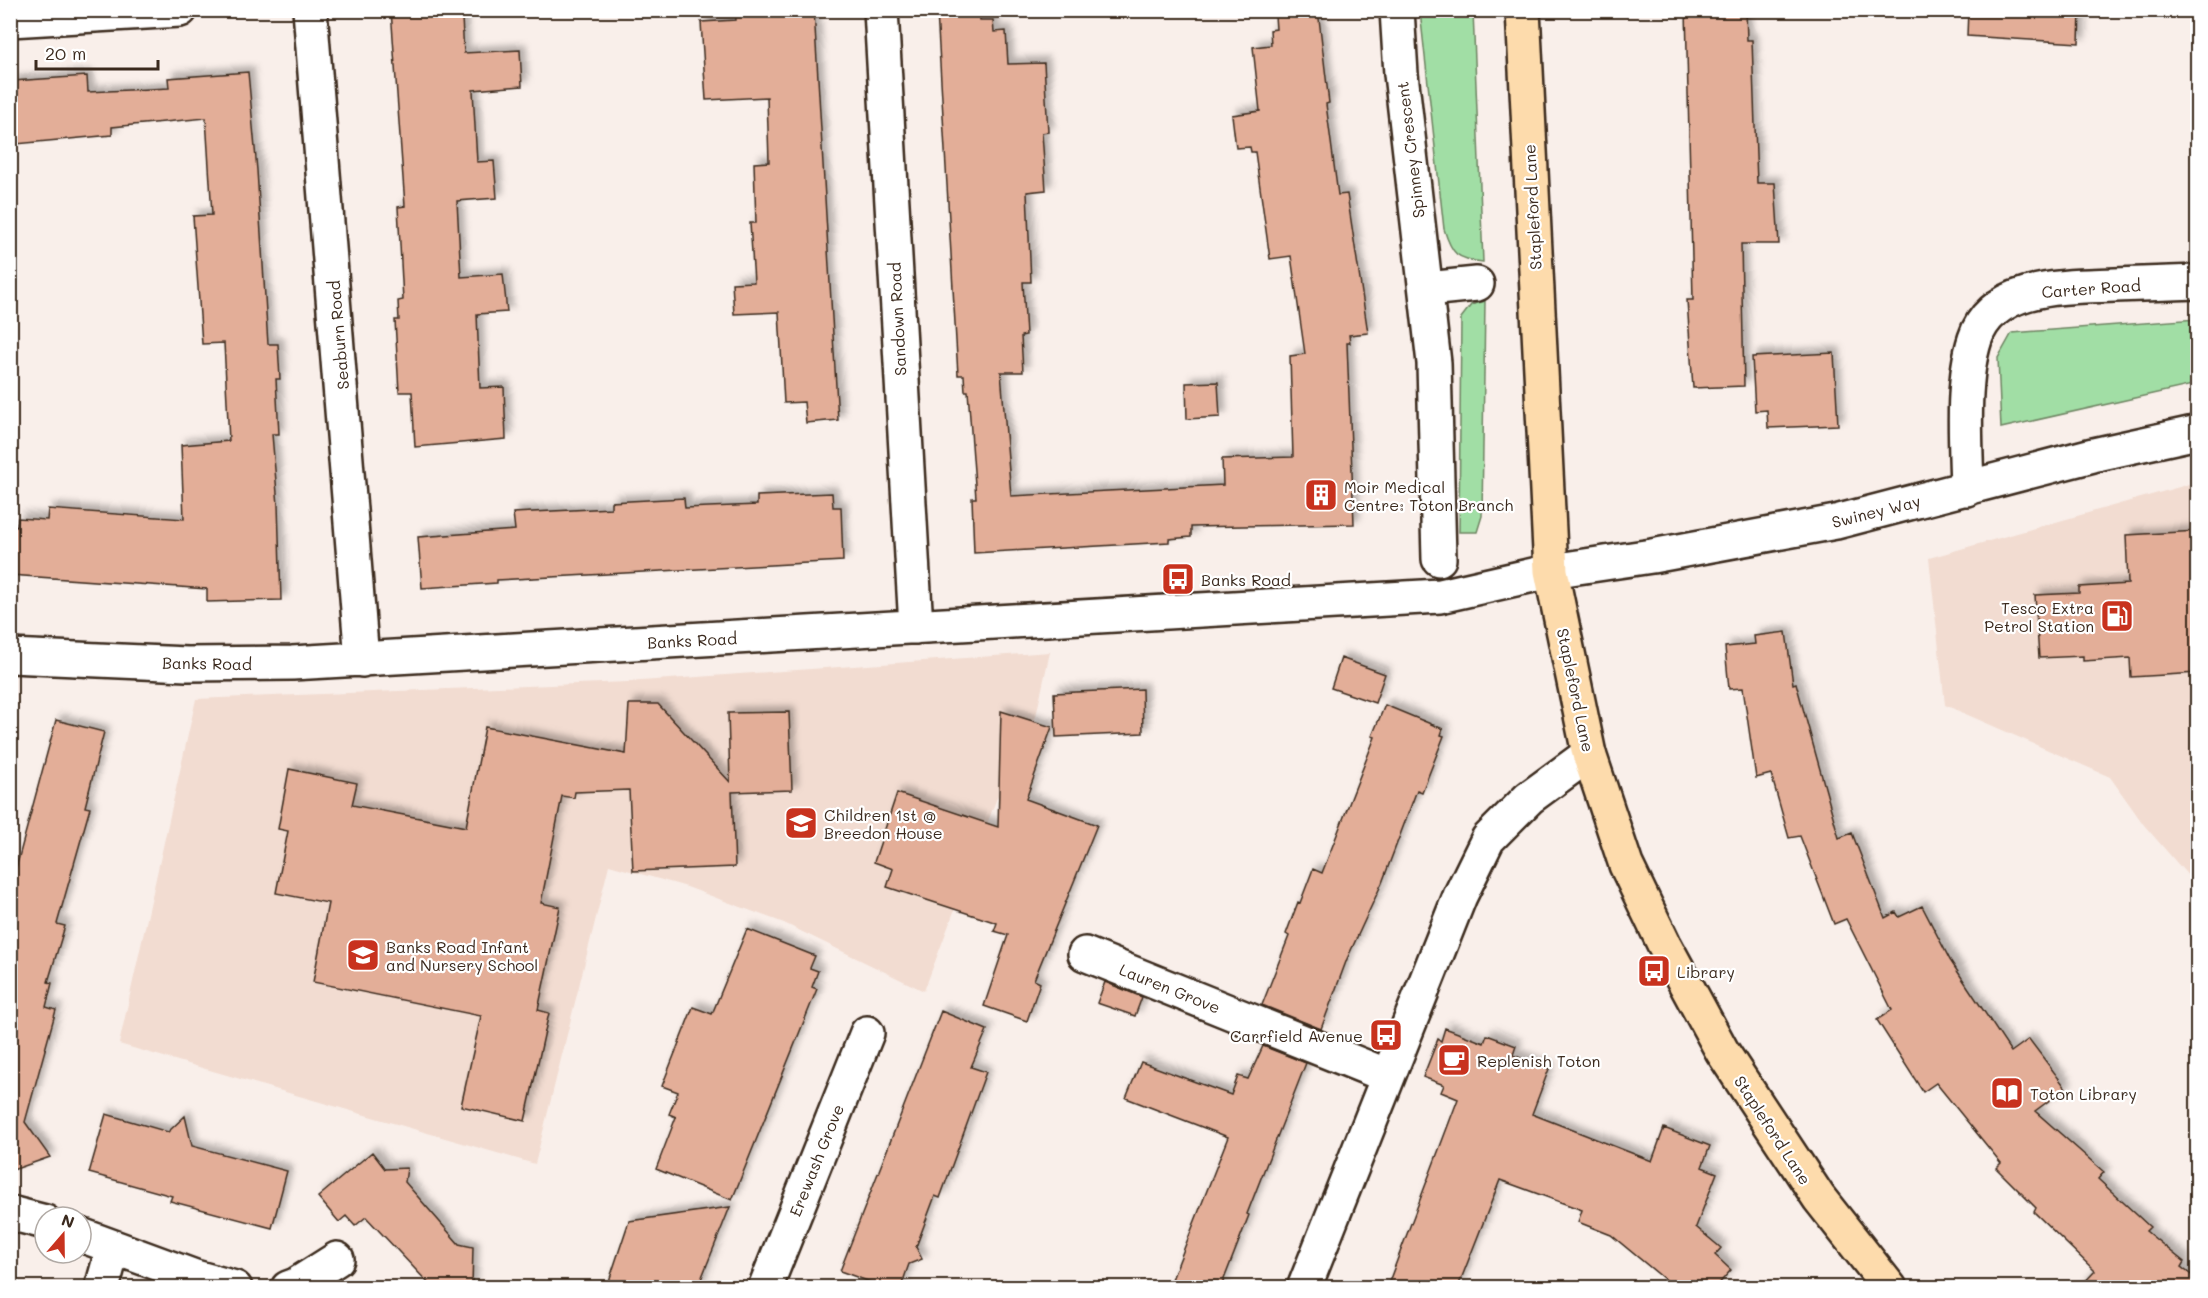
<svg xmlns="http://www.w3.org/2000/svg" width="2208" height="1298" font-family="Mali,sans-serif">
  <defs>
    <filter id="shadow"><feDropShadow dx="5.5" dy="-5.5" stdDeviation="3" flood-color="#0004"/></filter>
  </defs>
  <rect width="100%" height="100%" fill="#f9efea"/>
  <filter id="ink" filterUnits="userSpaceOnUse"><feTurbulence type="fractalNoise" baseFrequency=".0167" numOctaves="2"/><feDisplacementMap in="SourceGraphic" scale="12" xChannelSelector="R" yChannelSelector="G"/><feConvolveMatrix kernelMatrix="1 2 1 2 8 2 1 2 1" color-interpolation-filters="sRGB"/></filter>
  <g filter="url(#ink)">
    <!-- built -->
    <path fill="#f2dcd1" d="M 2197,482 L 2197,886 L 2144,825 L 2110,777 L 1945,705 L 1929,558 Z
      M 1050,652 L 1036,716 L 1025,746 L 1004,779 L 924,991 L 784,923 L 687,887 L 609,865 L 535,1164 L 119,1044 L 196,699 L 627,682 Z"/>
    <!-- green -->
    <path fill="#a1dea5" stroke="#6e8462" stroke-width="1.5" d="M 1420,11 L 1473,11 L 1483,262 C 1457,259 1452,255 1444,229 Z
      M 1485,301 L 1482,516 L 1477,532 L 1459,532 L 1461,318 L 1471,305 Z
      M 2197,319 L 2197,384 L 2001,428 L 1998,358 L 2012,333 Z"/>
    <!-- building -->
    <path fill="#e3ae98" stroke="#3b2a1e" stroke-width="1.5" filter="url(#shadow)" d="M 391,10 L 444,10 L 445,19 L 462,18 L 464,53 L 520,50 L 522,86 L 473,90 L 477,162 L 494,161 L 497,198 L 457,201 L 461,277 L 503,274 L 507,312 L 477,314 L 480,388 L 504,387 L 506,439 L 415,447 L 412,392 L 399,392 L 395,320 L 399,320 L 398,301 L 403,300 L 398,207 L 405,206 Z
      M 735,10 L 814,10 L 838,420 L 806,423 L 804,402 L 784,403 L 779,312 L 734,314 L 732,283 L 754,282 L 750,223 L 756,223 L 754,163 L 769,162 L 767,97 L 706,100 L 701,22 L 736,20 Z
      M 979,10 L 980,20 L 993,20 L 994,32 L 1006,31 L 1008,64 L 1044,63 L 1048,132 L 1042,133 L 1046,190 L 1027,192 L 1031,282 L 1023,282 L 1026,335 L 1021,336 L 1023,372 L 1001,372 L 1011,496 L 1223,485 L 1222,459 L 1293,457 L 1290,356 L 1305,354 L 1291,256 L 1270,259 L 1255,152 L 1251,152 L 1250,147 L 1236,148 L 1232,115 L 1260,111 L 1253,47 L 1271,45 L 1270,30 L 1276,29 L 1275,16 L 1288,15 L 1287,12 L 1318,10 L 1329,103 L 1326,104 L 1338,195 L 1347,194 L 1368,333 L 1349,335 L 1350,343 L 1347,343 L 1354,524 L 1191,527 L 1191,537 L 1169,539 L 1169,542 L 974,553 L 972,498 L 976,498 L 968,391 L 965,391 L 964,375 L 958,375 L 937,12 Z
      M 1686,10 L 1746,10 L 1747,40 L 1752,40 L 1757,183 L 1775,183 L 1779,244 L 1741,244 L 1744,386 L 1693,388 L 1687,300 L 1693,300 Z
      M 1968,10 L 2080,10 L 2079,43 L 1967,36 Z
      M 248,72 L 257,170 L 268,344 L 278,344 L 280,379 L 276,379 L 279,434 L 272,434 L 278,505 L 281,600 L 207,602 L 207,589 L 10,575 L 10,526 L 17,527 L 18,518 L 47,520 L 48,509 L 184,519 L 181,445 L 229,441 L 224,343 L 202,344 L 193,216 L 212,215 L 206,118 L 112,127 L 112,135 L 16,144 L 12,81 L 87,76 L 88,92 L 169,88 L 168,78 Z
      M 1834,353 L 1838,425 L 1768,428 L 1767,410 L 1755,411 L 1752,357 Z
      M 1218,382 L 1220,417 L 1187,419 L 1186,383 Z
      M 832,493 L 833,507 L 841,507 L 843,561 L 497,580 L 497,583 L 422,588 L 418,537 L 515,530 L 513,513 L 611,508 L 611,502 L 684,498 L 685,508 L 757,505 L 757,496 Z
      M 2198,531 L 2198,673 L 2131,677 L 2130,658 L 2083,661 L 2083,656 L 2039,658 L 2035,595 L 2079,593 L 2079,587 L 2128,584 L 2126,535 Z
      M 1786,632 L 1793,684 L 1796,683 L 1839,838 L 1852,833 L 1885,918 L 1896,912 L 1899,917 L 1922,906 L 1950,960 L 2011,1052 L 2029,1039 L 2066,1088 L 2035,1111 L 2104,1172 L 2098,1179 L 2150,1227 L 2146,1231 L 2184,1262 L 2181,1267 L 2198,1280 L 2198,1287 L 2080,1287 L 2095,1271 L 2034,1212 L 2036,1208 L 1996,1168 L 2001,1163 L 1936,1083 L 1923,1092 L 1877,1020 L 1892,1010 L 1846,919 L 1834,924 L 1800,836 L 1789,838 L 1771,774 L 1756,778 L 1743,688 L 1729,689 L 1725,647 L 1755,644 L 1754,636 Z
      M 1341,658 L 1385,674 L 1375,703 L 1331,688 Z
      M 1142,689 L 1143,733 L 1056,737 L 1054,693 Z
      M 629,704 L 658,704 L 730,782 L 728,713 L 789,712 L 792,790 L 732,792 L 735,867 L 633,871 L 629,790 L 575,792 L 574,798 L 562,796 L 541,903 L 560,907 L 538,1010 L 549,1013 L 525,1121 L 461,1106 L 481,1016 L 313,982 L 328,903 L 276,893 L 288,831 L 278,829 L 289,769 L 357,783 L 352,805 L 466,827 L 485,727 L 626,754 Z
      M 1385,705 L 1443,729 L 1441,735 L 1444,736 L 1422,792 L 1417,790 L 1382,883 L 1347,959 L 1321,1029 L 1262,1005 L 1289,936 L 1286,934 L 1298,902 L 1300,903 L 1313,869 L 1322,873 L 1375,737 L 1372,736 Z
      M 1001,711 L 1052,727 L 1026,799 L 1097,825 L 1034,980 L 1040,983 L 1027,1021 L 984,1006 L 1008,935 L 994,931 L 997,923 L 887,887 L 893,869 L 874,862 L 897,793 L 998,827 Z
      M 56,720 L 104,732 L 85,807 L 90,808 L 57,924 L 65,926 L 48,982 L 52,983 L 46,1007 L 56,1010 L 25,1122 L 50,1157 L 10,1171 L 10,867 L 16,868 Z
      M 747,929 L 815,956 L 810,968 L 818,971 L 812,987 L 817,989 L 732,1200 L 656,1169 L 676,1117 L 669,1114 L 678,1092 L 662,1086 L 693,1007 L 712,1014 Z
      M 1105,982 L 1142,997 L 1135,1016 L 1097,1003 Z
      M 941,1011 L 987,1030 L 971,1067 L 986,1072 L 940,1198 L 935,1196 L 916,1247 L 922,1259 L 909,1264 L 901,1287 L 884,1287 L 840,1271 Z
      M 1445,1028 L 1484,1043 L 1487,1035 L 1516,1046 L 1513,1055 L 1549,1069 L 1532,1114 L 1652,1161 L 1664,1128 L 1710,1146 L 1702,1167 L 1717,1173 L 1696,1227 L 1721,1248 L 1715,1255 L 1731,1270 L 1716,1287 L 1674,1287 L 1611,1235 L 1578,1222 L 1582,1210 L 1500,1180 L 1458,1287 L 1387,1287 L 1458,1099 L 1441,1092 L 1444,1085 L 1423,1077 L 1438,1039 L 1441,1041 Z
      M 1263,1046 L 1306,1063 L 1247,1214 L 1249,1215 L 1221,1287 L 1169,1287 L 1228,1137 L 1126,1098 L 1141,1062 L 1231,1095 L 1238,1076 L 1248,1079 Z
      M 106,1114 L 168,1132 L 185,1116 L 192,1146 L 287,1171 L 272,1228 L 170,1201 L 172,1196 L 89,1173 Z
      M 372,1152 L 385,1169 L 407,1168 L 405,1182 L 459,1244 L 473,1247 L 472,1287 L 432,1287 L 366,1217 L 355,1226 L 346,1216 L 339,1222 L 318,1197 Z
      M 730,1207 L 698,1287 L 607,1287 L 629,1221 Z"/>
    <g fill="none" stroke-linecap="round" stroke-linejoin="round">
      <!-- minor casing -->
      <g stroke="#3b2a1e" stroke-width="38">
        <path id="minor" d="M 310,10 L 362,660
          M 881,10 L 916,627
          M 1397,10 L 1401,74 L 1434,363 L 1439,559
          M 10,20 L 180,10
          M 1427,289 L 1477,284
          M 1967,489 C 1966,444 1961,382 1975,339 C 1993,283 2069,287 2115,285 C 2143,284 2170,283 2198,282
          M 10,656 L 187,664 L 292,663 L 1440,596 L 1551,571 L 1652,556 L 1836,522 L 2093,455 L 2198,432
          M 1085,954 L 1388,1076
          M 10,1213 L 45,1222
          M 81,1235 L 195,1277 L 235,1288
          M 102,1288 L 113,1248
          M 288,1288 L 296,1285 L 337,1259
          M 765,1288 L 867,1033
          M 1304,1288 L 1460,896 L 1488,839 L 1529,798 L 1589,754"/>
      </g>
      <!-- major casing -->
      <g stroke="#3b2a1e" stroke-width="38">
        <path id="major" d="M 1523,10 L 1551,571 L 1589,754 L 1626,865 L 1664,944 L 1722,1051 L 1819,1198 L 1890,1288"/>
      </g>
      <!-- minor -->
      <use href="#minor" stroke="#fff" stroke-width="33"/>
      <!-- major -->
      <use href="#major" stroke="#fddbac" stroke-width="33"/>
    </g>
  </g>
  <!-- icons -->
  <defs>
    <g id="building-square" transform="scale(1.725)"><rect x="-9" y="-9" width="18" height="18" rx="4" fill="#c8321e" stroke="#fff"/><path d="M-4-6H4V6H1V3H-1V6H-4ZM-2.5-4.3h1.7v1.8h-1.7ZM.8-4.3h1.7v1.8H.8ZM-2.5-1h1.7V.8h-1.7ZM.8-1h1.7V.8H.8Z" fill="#fff"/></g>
    <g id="bus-square" transform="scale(1.725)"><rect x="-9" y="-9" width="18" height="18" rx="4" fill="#c8321e" stroke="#fff"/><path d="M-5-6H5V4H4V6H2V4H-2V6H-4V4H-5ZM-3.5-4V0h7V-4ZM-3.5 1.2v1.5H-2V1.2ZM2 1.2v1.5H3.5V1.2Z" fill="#fff"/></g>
    <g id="fuel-square" transform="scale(1.725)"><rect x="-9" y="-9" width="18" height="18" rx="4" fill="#c8321e" stroke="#fff"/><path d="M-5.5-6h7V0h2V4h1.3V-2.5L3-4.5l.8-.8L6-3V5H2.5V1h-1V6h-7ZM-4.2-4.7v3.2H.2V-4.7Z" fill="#fff"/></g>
    <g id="school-square" transform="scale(1.725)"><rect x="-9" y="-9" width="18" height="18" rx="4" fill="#c8321e" stroke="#fff"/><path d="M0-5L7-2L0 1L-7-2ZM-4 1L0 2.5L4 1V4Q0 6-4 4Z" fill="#fff"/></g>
    <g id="cafe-square" transform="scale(1.725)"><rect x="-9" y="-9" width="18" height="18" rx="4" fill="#c8321e" stroke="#fff"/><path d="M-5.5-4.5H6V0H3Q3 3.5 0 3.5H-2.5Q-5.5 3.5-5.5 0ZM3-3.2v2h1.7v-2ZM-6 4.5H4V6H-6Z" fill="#fff"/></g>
    <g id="library-square" transform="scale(1.725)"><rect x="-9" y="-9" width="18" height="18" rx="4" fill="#c8321e" stroke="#fff"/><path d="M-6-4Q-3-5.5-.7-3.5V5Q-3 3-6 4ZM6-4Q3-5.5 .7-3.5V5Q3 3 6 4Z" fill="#fff"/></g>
  </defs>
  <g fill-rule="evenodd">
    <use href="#building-square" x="1321" y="495"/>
    <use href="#bus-square" x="1178" y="579"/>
    <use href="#fuel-square" x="2117" y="616"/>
    <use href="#school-square" x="801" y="823"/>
    <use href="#school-square" x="363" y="955"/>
    <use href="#bus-square" x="1654" y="971"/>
    <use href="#bus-square" x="1386" y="1035"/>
    <use href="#cafe-square" x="1454" y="1060"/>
    <use href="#library-square" x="2007" y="1093"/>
  </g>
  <g text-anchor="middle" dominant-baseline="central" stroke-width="4.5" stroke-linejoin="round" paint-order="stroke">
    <!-- street labels -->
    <g font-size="16" fill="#3b2a1e" stroke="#fff">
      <text transform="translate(1410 150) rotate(-97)">Spinney Crescent</text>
      <text transform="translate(1532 207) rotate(-93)">Stapleford Lane</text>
      <text transform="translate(2091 288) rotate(-4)">Carter Road</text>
      <text transform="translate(897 319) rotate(-93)">Sandown Road</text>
      <text transform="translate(338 335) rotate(-95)">Seaburn Road</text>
      <text transform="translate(1876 511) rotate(-14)">Swiney Way</text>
      <text transform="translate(692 640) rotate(-3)">Banks Road</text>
      <text transform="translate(207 663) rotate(1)">Banks Road</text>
      <text transform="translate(1576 690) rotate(78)">Stapleford Lane</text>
      <text transform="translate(1170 988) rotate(22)">Lauren Grove</text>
      <text transform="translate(1773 1130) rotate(57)">Stapleford Lane</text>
      <text transform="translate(816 1160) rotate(-68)">Erewash Grove</text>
    </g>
    <!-- poi labels -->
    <g font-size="16" fill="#3b2a1e" stroke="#fff" text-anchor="start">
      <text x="1344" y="486">Moir Medical<tspan x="1344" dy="18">Centre: Toton Branch</tspan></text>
      <text x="1201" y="579">Banks Road</text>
      <text x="2094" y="607" text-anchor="end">Tesco Extra<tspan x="2094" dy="18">Petrol Station</tspan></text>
      <text x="824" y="814">Children 1st @<tspan x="824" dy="18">Breedon House</tspan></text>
      <text x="386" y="946">Banks Road Infant<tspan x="386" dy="18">and Nursery School</tspan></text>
      <text x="1677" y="971">Library</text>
      <text x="1363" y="1035" text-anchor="end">Carrfield Avenue</text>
      <text x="1477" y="1060">Replenish Toton</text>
      <text x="2030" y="1093">Toton Library</text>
    </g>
  </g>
  <!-- margin -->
  <rect width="2208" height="1298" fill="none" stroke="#fff" stroke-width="36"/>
  <rect x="18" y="18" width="2172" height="1262" fill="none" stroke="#3b2a1e" stroke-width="2" filter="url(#ink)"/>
  <!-- north arrow -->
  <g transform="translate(63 1235) rotate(20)"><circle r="28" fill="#ffffff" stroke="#b1aaa5" stroke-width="1.5"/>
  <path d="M0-4.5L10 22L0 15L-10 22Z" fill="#c8321e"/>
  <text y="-9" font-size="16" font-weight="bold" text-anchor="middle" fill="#3b2a1e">N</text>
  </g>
  <!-- scale -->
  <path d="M36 60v9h122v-9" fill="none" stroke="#3b2a1e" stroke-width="3"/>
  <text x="45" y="60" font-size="18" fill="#3b2a1e" stroke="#ffffff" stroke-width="4.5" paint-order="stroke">20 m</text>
</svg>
